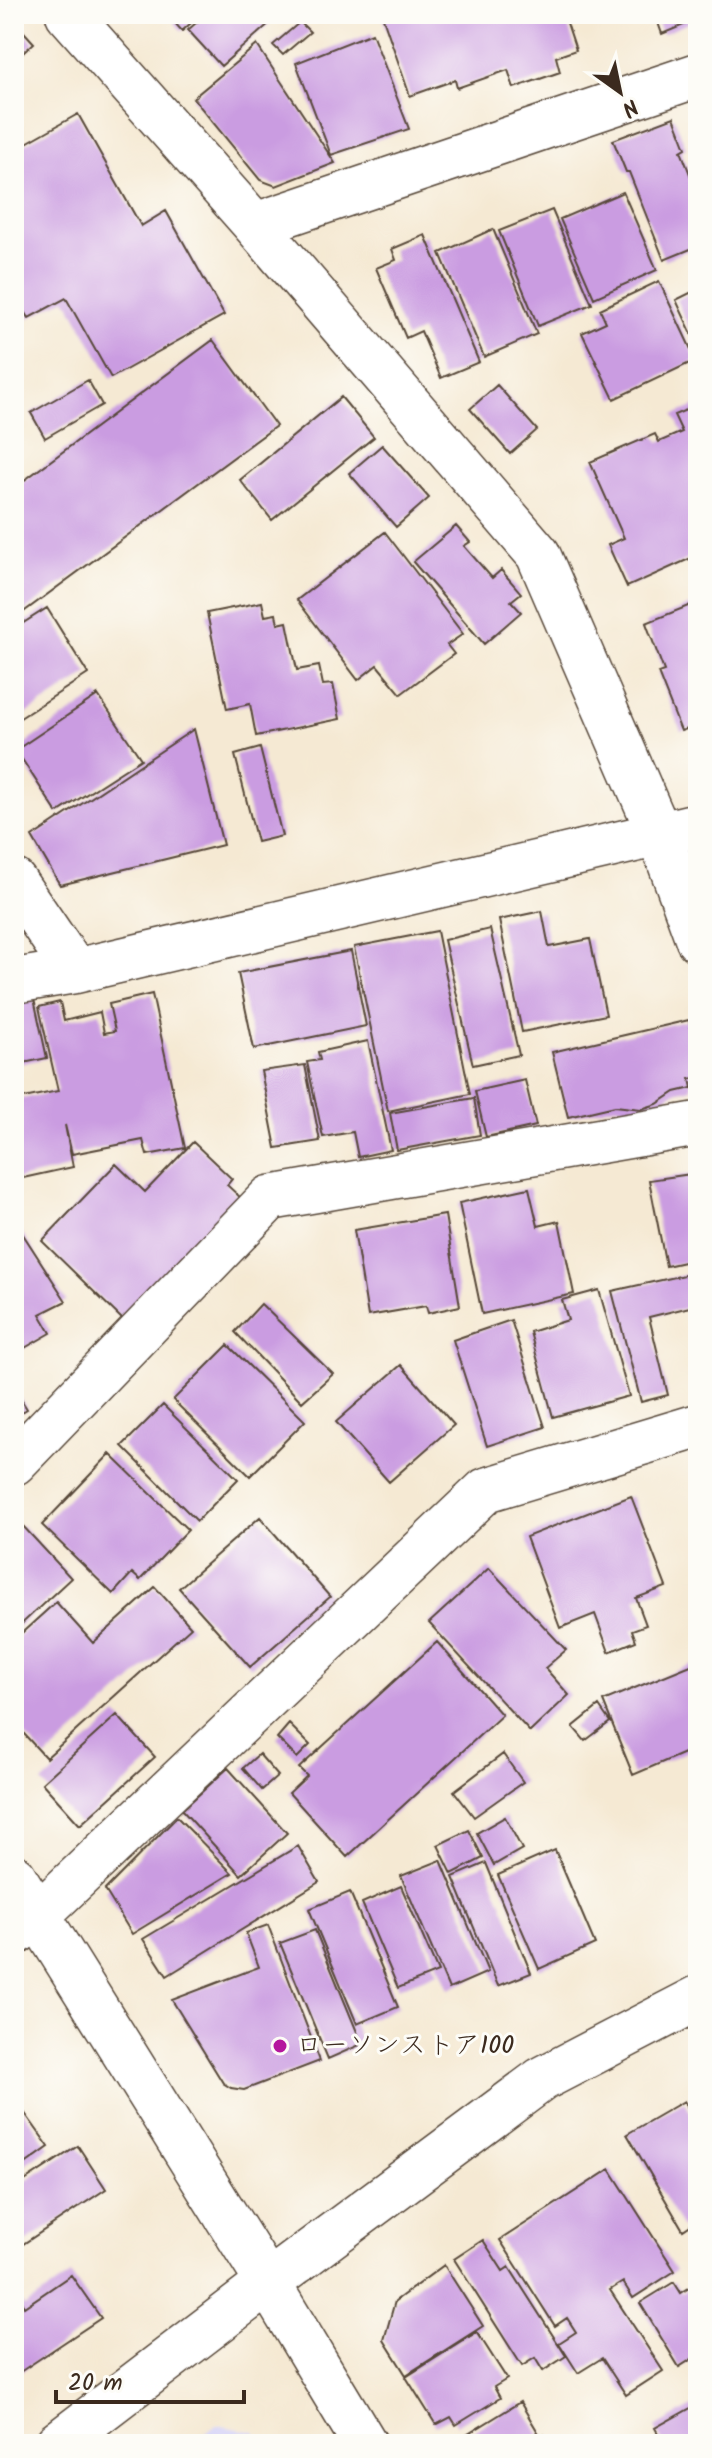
<svg xmlns="http://www.w3.org/2000/svg" width="712" height="2458" font-family="Kalam,'Klee One',sans-serif">
  <rect width="100%" height="100%" fill="#fdfcf7"/>
  <filter id="ink" filterUnits="userSpaceOnUse"><feTurbulence type="fractalNoise" baseFrequency=".0125" numOctaves="2"/><feDisplacementMap in="SourceGraphic" scale="16" xChannelSelector="R" yChannelSelector="G"/><feConvolveMatrix kernelMatrix="1 2 1 2 8 2 1 2 1" color-interpolation-filters="sRGB"/></filter>
  <filter id="wash" filterUnits="userSpaceOnUse"><feTurbulence type="fractalNoise" baseFrequency=".006" numOctaves="4" result="noise"/><feDisplacementMap in="SourceGraphic" scale="32" xChannelSelector="R" yChannelSelector="G"/><feGaussianBlur stdDeviation="1.8" result="paint"/><feColorMatrix in="noise" values="0 0 0 0 0 0 0 0 0 0 0 0 0 0 0 0 0 1.4 0 .05"/><feComposite in="paint" operator="in"/></filter>
  <g filter="url(#wash)">
    <rect width="100%" height="100%" fill="#f5e9d3"/>
    <!-- built -->
    <path fill="#d9d7f7" d="M 216,2425 L 255,2432 L 262,2444 L 189,2444 Z"/>
    <g id="blocks">
      <!-- building -->
      <path fill="#ca9ce1" d="M 167,14 L 201,14 L 182,31 Z
        M 206,14 L 280,14 L 221,66 L 188,30 Z
        M 395,14 L 564,14 L 576,50 L 556,57 L 560,72 L 514,88 L 508,70 L 457,88 L 455,80 L 410,96 L 383,18 Z
        M 579,14 L 612,14 L 584,25 Z
        M 655,14 L 698,14 L 698,19 L 662,34 Z
        M 14,21 L 34,43 L 14,61 Z
        M 300,22 L 310,32 L 283,55 L 273,45 Z
        M 372,33 L 409,129 L 331,155 L 296,63 Z
        M 257,45 L 335,163 L 276,186 L 260,180 L 193,98 Z
        M 78,114 L 141,226 L 166,211 L 224,315 L 111,378 L 66,298 L 29,318 L 14,294 L 14,150 Z
        M 674,117 L 686,148 L 681,151 L 698,195 L 698,246 L 664,260 L 629,172 L 626,172 L 613,140 Z
        M 623,192 L 657,270 L 594,298 L 560,219 Z
        M 552,210 L 592,304 L 538,326 L 499,231 Z
        M 493,229 L 537,334 L 484,357 L 440,253 Z
        M 425,235 L 479,362 L 441,378 L 421,331 L 406,338 L 376,268 L 396,260 L 392,249 Z
        M 659,281 L 696,360 L 614,399 L 582,333 L 606,322 L 600,309 Z
        M 698,289 L 698,347 L 676,300 Z
        M 213,340 L 276,426 L 14,619 L 14,488 Z
        M 88,380 L 102,405 L 45,438 L 31,413 Z
        M 497,385 L 537,430 L 510,454 L 470,409 Z
        M 341,397 L 374,437 L 272,520 L 240,480 Z
        M 698,405 L 698,555 L 627,587 L 608,545 L 624,538 L 590,462 L 655,434 L 659,442 L 682,432 L 674,415 Z
        M 382,445 L 429,498 L 396,527 L 349,473 Z
        M 456,526 L 470,542 L 464,546 L 492,578 L 501,570 L 521,593 L 511,601 L 521,612 L 484,644 L 413,562 Z
        M 385,532 L 463,634 L 447,645 L 454,654 L 401,694 L 377,665 L 358,680 L 297,600 Z
        M 262,602 L 265,616 L 276,614 L 278,624 L 287,622 L 297,670 L 319,666 L 323,685 L 333,684 L 340,719 L 256,736 L 250,704 L 227,709 L 207,613 Z
        M 698,602 L 698,725 L 681,731 L 658,673 L 664,671 L 646,623 Z
        M 47,608 L 88,674 L 14,722 L 14,629 Z
        M 98,695 L 141,759 L 57,813 L 16,750 Z
        M 194,729 L 223,845 L 60,885 L 32,837 Z
        M 260,748 L 282,836 L 257,842 L 235,755 Z
        M 542,911 L 549,947 L 590,939 L 606,1015 L 522,1032 L 499,920 Z
        M 490,929 L 519,1055 L 473,1065 L 444,940 Z
        M 437,931 L 470,1094 L 388,1111 L 354,947 Z
        M 351,951 L 366,1026 L 254,1049 L 238,973 Z
        M 152,994 L 185,1148 L 147,1155 L 143,1140 L 72,1154 L 65,1125 L 73,1167 L 14,1180 L 14,1100 L 58,1091 L 39,1007 L 60,1002 L 64,1021 L 100,1012 L 104,1033 L 115,1031 L 109,1004 Z
        M 34,999 L 47,1058 L 14,1065 L 14,1004 Z
        M 689,1020 L 698,1060 L 698,1077 L 690,1079 L 692,1088 L 675,1092 L 657,1104 L 641,1109 L 615,1106 L 568,1117 L 552,1052 Z
        M 368,1041 L 391,1150 L 358,1157 L 353,1132 L 323,1137 L 307,1062 L 320,1060 L 318,1052 Z
        M 305,1065 L 320,1141 L 276,1148 L 261,1071 Z
        M 525,1080 L 536,1126 L 486,1137 L 475,1091 Z
        M 474,1098 L 480,1135 L 397,1150 L 390,1113 Z
        M 193,1142 L 232,1179 L 227,1185 L 242,1199 L 124,1321 L 42,1241 L 116,1164 L 145,1192 Z
        M 698,1173 L 698,1259 L 666,1266 L 649,1180 Z
        M 529,1188 L 538,1226 L 559,1221 L 574,1294 L 482,1314 L 459,1203 Z
        M 445,1215 L 460,1306 L 428,1313 L 426,1306 L 368,1316 L 354,1230 Z
        M 17,1225 L 66,1301 L 40,1314 L 51,1333 L 14,1354 L 14,1227 Z
        M 698,1272 L 698,1305 L 649,1317 L 668,1395 L 641,1402 L 612,1291 Z
        M 599,1290 L 629,1396 L 553,1417 L 530,1332 L 568,1320 L 562,1300 Z
        M 261,1304 L 333,1374 L 302,1402 L 235,1332 Z
        M 511,1320 L 545,1427 L 487,1446 L 453,1340 Z
        M 228,1345 L 305,1421 L 250,1476 L 173,1400 Z
        M 401,1365 L 454,1425 L 389,1482 L 336,1422 Z
        M 14,1388 L 27,1409 L 14,1417 Z
        M 163,1405 L 238,1479 L 197,1521 L 122,1446 Z
        M 110,1454 L 188,1530 L 140,1580 L 132,1573 L 113,1594 L 42,1525 Z
        M 631,1496 L 666,1587 L 636,1598 L 646,1625 L 632,1630 L 636,1641 L 609,1652 L 595,1614 L 560,1628 L 526,1537 Z
        M 260,1517 L 330,1597 L 250,1667 L 179,1588 Z
        M 22,1525 L 71,1578 L 14,1631 L 14,1532 Z
        M 489,1568 L 566,1650 L 545,1668 L 569,1695 L 530,1732 L 429,1623 Z
        M 155,1587 L 191,1627 L 46,1758 L 14,1723 L 14,1640 L 56,1602 L 93,1643 Z
        M 437,1642 L 502,1715 L 347,1857 L 289,1793 L 307,1776 L 299,1768 Z
        M 698,1662 L 698,1747 L 633,1775 L 603,1701 Z
        M 599,1706 L 610,1722 L 585,1741 L 573,1727 Z
        M 117,1715 L 155,1757 L 80,1825 L 42,1783 Z
        M 289,1724 L 310,1745 L 297,1758 L 277,1738 Z
        M 259,1754 L 278,1776 L 262,1790 L 243,1768 Z
        M 503,1754 L 523,1782 L 474,1817 L 454,1791 Z
        M 228,1768 L 287,1833 L 241,1875 L 182,1810 Z
        M 177,1817 L 232,1873 L 132,1934 L 105,1890 Z
        M 505,1817 L 522,1849 L 494,1865 L 477,1833 Z
        M 469,1830 L 483,1858 L 452,1874 L 438,1845 Z
        M 298,1846 L 319,1882 L 167,1976 L 143,1939 Z
        M 555,1850 L 595,1944 L 539,1969 L 498,1875 Z
        M 441,1860 L 488,1972 L 449,1989 L 401,1876 Z
        M 486,1863 L 531,1973 L 498,1986 L 453,1877 Z
        M 401,1886 L 438,1972 L 398,1988 L 362,1903 Z
        M 350,1892 L 398,2007 L 357,2024 L 309,1909 Z
        M 268,1925 L 320,2061 L 244,2090 L 231,2088 L 223,2083 L 172,2000 L 259,1967 L 246,1933 Z
        M 315,1930 L 362,2044 L 328,2059 L 280,1943 Z
        M 14,2098 L 49,2147 L 14,2172 Z
        M 684,2101 L 698,2124 L 698,2220 L 683,2230 L 627,2134 Z
        M 78,2146 L 106,2189 L 17,2248 L 14,2243 L 14,2188 Z
        M 610,2169 L 675,2271 L 633,2298 L 623,2282 L 610,2290 L 663,2371 L 626,2395 L 602,2358 L 578,2373 L 559,2343 L 576,2332 L 567,2318 L 555,2326 L 500,2240 Z
        M 483,2240 L 503,2271 L 509,2267 L 566,2356 L 543,2371 L 535,2358 L 522,2366 L 454,2259 Z
        M 444,2265 L 483,2326 L 406,2375 L 384,2340 L 395,2301 Z
        M 71,2275 L 101,2318 L 14,2376 L 14,2290 L 24,2307 Z
        M 674,2282 L 681,2293 L 698,2282 L 698,2355 L 679,2367 L 640,2303 Z
        M 477,2332 L 507,2379 L 494,2387 L 500,2398 L 456,2425 L 451,2417 L 436,2425 L 406,2377 Z
        M 520,2402 L 541,2437 L 544,2435 L 549,2444 L 452,2444 Z
        M 698,2404 L 698,2444 L 664,2444 L 655,2428 Z"/>
    </g>
  </g>
  <g filter="url(#ink)">
    <use href="#blocks" fill-opacity="0" stroke="#574739" stroke-width="2"/>
    <g fill="none" stroke-linecap="round" stroke-linejoin="round">
      <!-- minor casing -->
      <g stroke="#574739" stroke-width="47">
        <path id="minor" d="M 68,14 L 255,225 L 538,554 L 659,833 L 698,940
          M 255,225 L 698,75
          M 14,881 L 75,971
          M 14,981 L 75,971 L 698,825
          M 14,1463 L 270,1198 L 698,1124
          M 14,1934 L 38,1915 L 486,1490 L 698,1426"/>
      </g>
      <!-- tertiary casing -->
      <g stroke="#574739" stroke-width="47">
        <path id="tertiary" d="M 14,1877 L 268,2283 L 365,2444
          M 57,2444 L 268,2283 L 542,2079 L 698,1998"/>
      </g>
      <!-- minor -->
      <use href="#minor" stroke="#fff" stroke-width="44"/>
      <!-- tertiary -->
      <use href="#tertiary" stroke="#fff" stroke-width="44"/>
    </g>
  </g>
  <!-- markers -->
  <circle fill="#b5179e" stroke="#fdfcf7" stroke-width="3" cx="280" cy="2046" r="8"/>
  <g text-anchor="middle" dominant-baseline="central" stroke-width="6" stroke-linejoin="round" paint-order="stroke">
    <!-- poi labels -->
    <g font-size="26" fill="#3b2a1e" stroke="#fdfcf7" text-anchor="start">
      <text x="296" y="2046">ローソンストア100</text>
    </g>
  </g>
  <!-- margin -->
  <rect width="712" height="2458" fill="none" stroke="#fdfcf7" stroke-width="48"/>
  <!-- north arrow -->
  <g transform="translate(620 92) rotate(147)" stroke="#fdfcf7" stroke-width="6" paint-order="stroke">
  <path d="M0-6L14 30L0 20L-14 30Z" fill="#3b2a1e"/>
  <text y="-12" font-size="22" font-weight="bold" text-anchor="middle" fill="#3b2a1e">N</text>
  </g>
  <!-- scale -->
  <path d="M56 2390v12h188v-12" fill="none" stroke="#3b2a1e" stroke-width="4"/>
  <text x="68" y="2390" font-size="24" fill="#3b2a1e" stroke="#fdfcf7" stroke-width="6" paint-order="stroke">20 m</text>
</svg>
